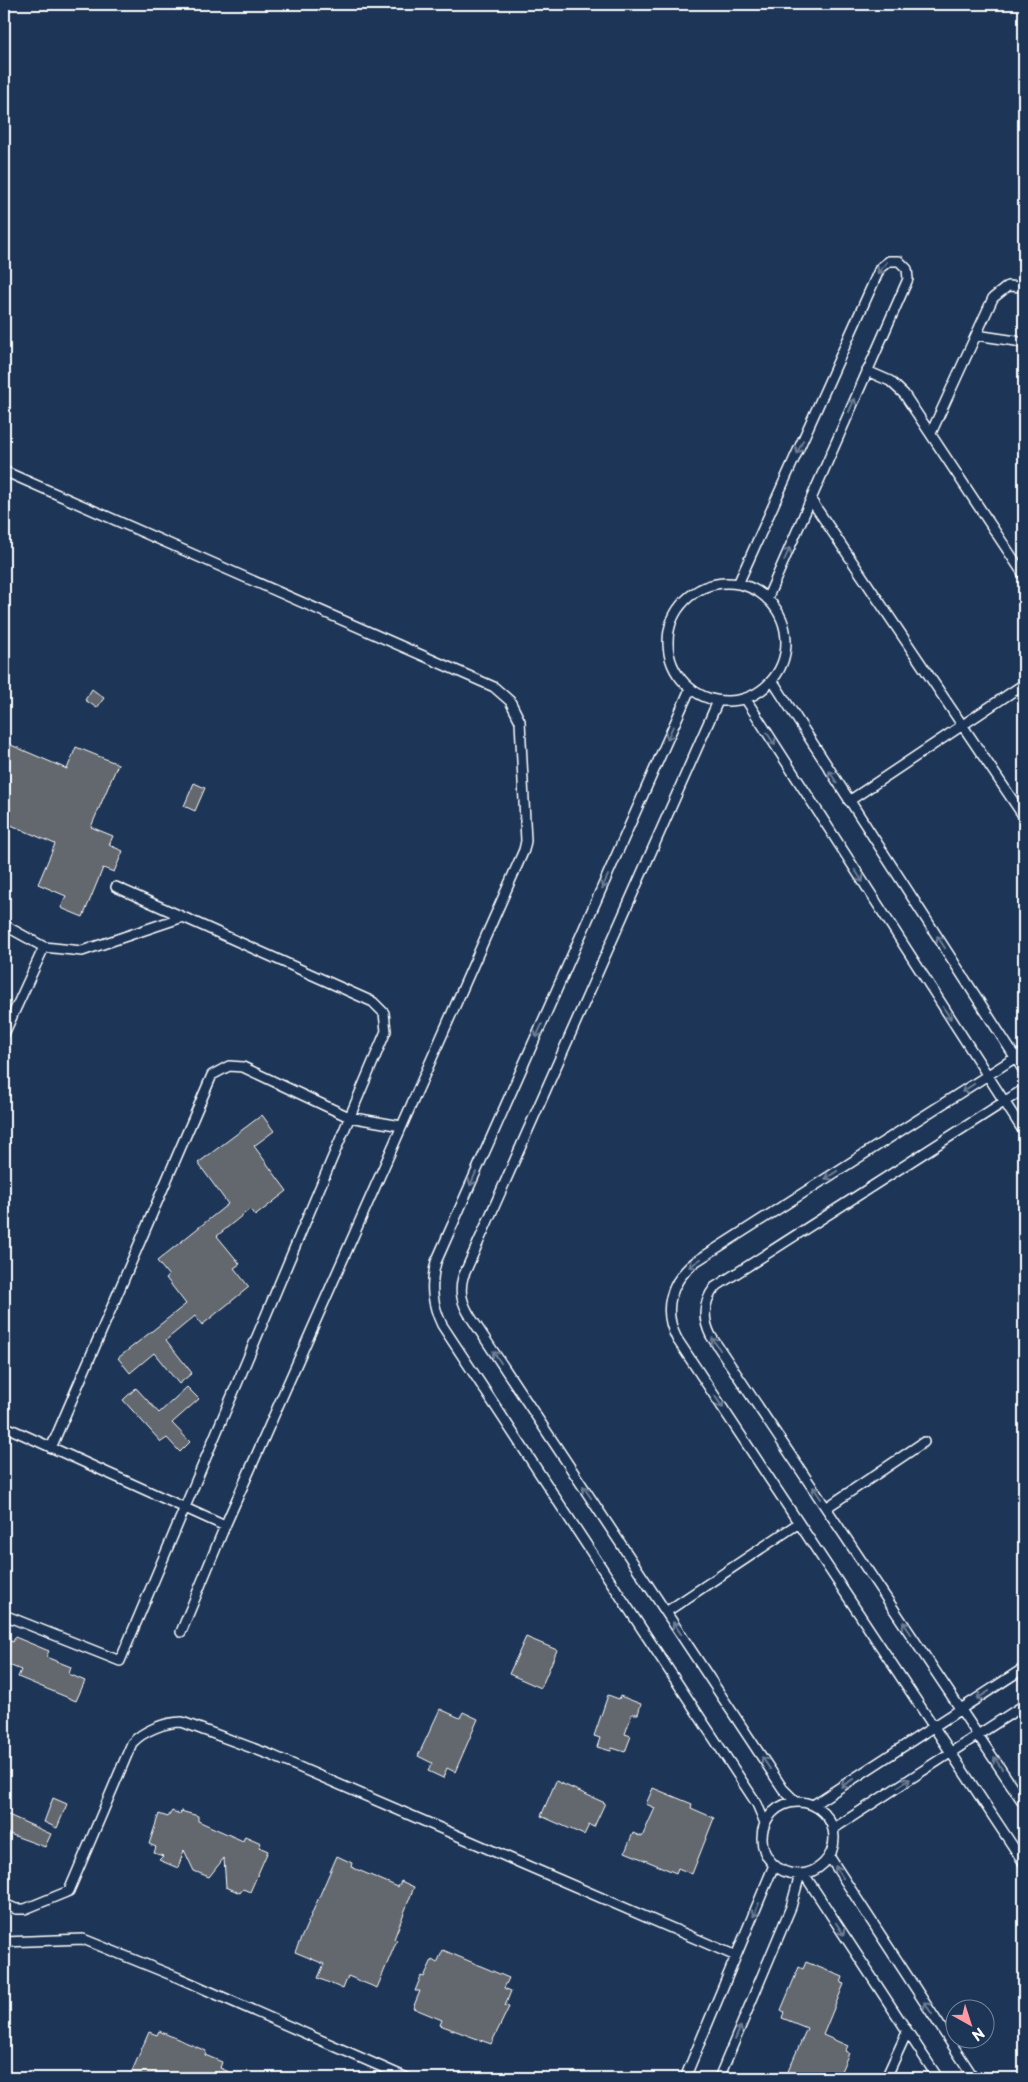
<svg xmlns="http://www.w3.org/2000/svg" width="1028" height="2082" font-family="'Playpen Sans',sans-serif">
  <rect width="100%" height="100%" fill="#1d3557"/>
  <filter id="ink" filterUnits="userSpaceOnUse"><feTurbulence type="fractalNoise" baseFrequency=".02" numOctaves="2"/><feDisplacementMap in="SourceGraphic" scale="10" xChannelSelector="R" yChannelSelector="G"/><feConvolveMatrix kernelMatrix="1 2 1 2 8 2 1 2 1" color-interpolation-filters="sRGB"/></filter>
  <g filter="url(#ink)">
    <!-- building -->
    <path fill="#64686e" stroke="#fff" d="M 92,689 L 104,698 L 97,708 L 85,700 Z
      M 4,742 L 67,769 L 76,747 L 118,764 L 91,827 L 113,836 L 109,845 L 123,851 L 114,872 L 103,868 L 83,917 L 61,908 L 66,896 L 38,884 L 55,844 L 4,822 Z
      M 194,783 L 205,788 L 195,811 L 184,806 Z
      M 262,1115 L 274,1131 L 254,1146 L 287,1191 L 255,1216 L 250,1209 L 217,1236 L 240,1264 L 234,1268 L 249,1287 L 202,1325 L 195,1316 L 166,1340 L 192,1373 L 179,1384 L 154,1353 L 130,1373 L 118,1358 L 186,1304 L 166,1278 L 169,1276 L 157,1261 L 228,1204 L 198,1163 Z
      M 187,1387 L 199,1399 L 172,1423 L 190,1442 L 180,1452 L 167,1438 L 161,1442 L 123,1400 L 136,1388 L 159,1413 Z
      M 15,1637 L 49,1651 L 46,1657 L 71,1667 L 69,1674 L 85,1681 L 76,1701 L 18,1677 L 21,1670 L 4,1663 L 4,1638 L 13,1642 Z
      M 526,1637 L 557,1650 L 541,1688 L 509,1674 Z
      M 608,1695 L 619,1699 L 620,1696 L 641,1704 L 638,1714 L 632,1714 L 625,1734 L 631,1736 L 625,1752 L 612,1748 L 611,1751 L 597,1747 L 600,1738 L 594,1736 Z
      M 440,1709 L 460,1718 L 463,1712 L 478,1719 L 455,1772 L 447,1768 L 443,1778 L 428,1771 L 432,1763 L 418,1756 Z
      M 556,1781 L 605,1803 L 594,1827 L 589,1825 L 584,1835 L 541,1816 Z
      M 653,1788 L 692,1804 L 691,1808 L 714,1818 L 692,1874 L 678,1868 L 676,1873 L 625,1852 L 633,1833 L 642,1837 L 655,1808 L 646,1804 Z
      M 53,1798 L 67,1804 L 57,1828 L 44,1822 Z
      M 172,1811 L 180,1814 L 181,1811 L 198,1816 L 198,1821 L 243,1841 L 245,1836 L 261,1843 L 259,1847 L 268,1851 L 250,1892 L 243,1889 L 240,1893 L 226,1887 L 224,1858 L 209,1877 L 194,1871 L 184,1850 L 178,1868 L 159,1860 L 163,1856 L 154,1853 L 156,1847 L 149,1844 L 159,1814 L 168,1817 Z
      M 4,1813 L 51,1834 L 45,1847 L 4,1832 Z
      M 337,1856 L 352,1863 L 351,1867 L 398,1887 L 401,1881 L 414,1887 L 394,1939 L 397,1940 L 377,1988 L 348,1976 L 343,1989 L 318,1978 L 324,1964 L 295,1952 Z
      M 443,1950 L 509,1978 L 504,1988 L 511,1991 L 505,2006 L 509,2007 L 491,2044 L 440,2025 L 442,2020 L 413,2008 L 420,1991 L 415,1991 L 421,1976 L 424,1977 L 432,1960 L 437,1963 Z
      M 806,1962 L 843,1977 L 841,1983 L 844,1984 L 823,2035 L 848,2046 L 845,2051 L 849,2053 L 838,2078 L 785,2078 L 807,2028 L 782,2018 L 784,2012 L 781,2010 L 799,1967 L 803,1969 Z
      M 159,2031 L 206,2051 L 205,2055 L 222,2062 L 220,2068 L 243,2078 L 129,2078 L 149,2032 L 157,2035 Z"/>
    <g fill="none" stroke-linecap="round" stroke-linejoin="round">
      <!-- lane casing -->
      <g stroke="#fff" stroke-width="12">
        <path id="lane" d="M 976,335 L 1016,341 L 1024,344
          M 867,371 L 890,381 L 904,394 L 1024,575
          M 931,433 L 993,298 L 1008,286 L 1024,287
          M 4,471 L 494,687 L 510,701 L 520,721 L 526,841 L 524,850 L 225,1526 L 181,1632
          M 811,500 L 1024,817
          M668 642a59 59 0 1 1 118 0a59 59 0 1 1-118 0Z
          M 738,584 L 880,268 L 889,261 L 899,261 L 907,269 L 908,279 L 767,599
          M 772,680 L 1024,1071
          M 690,689 L 436,1262 C 430,1285 432,1304 442,1325 L 757,1804 L 765,1823
          M 745,698 L 1024,1132
          M 718,701 L 463,1277 C 459,1292 462,1303 470,1316 L 783,1789 L 796,1802
          M 849,801 L 1024,684
          M 4,925 L 44,947 L 82,951 L 183,917
          M 4,1034 L 44,947
          M 1024,1052 L 695,1262 C 670,1282 662,1310 677,1339 L 1024,1863
          M 1024,1089 L 715,1287 C 703,1302 702,1318 711,1336 L 1024,1804
          M 4,1426 L 225,1526
          M 51,1448 L 212,1075 L 229,1066 L 243,1067 L 349,1117 L 401,1126
          M 826,1508 L 924,1442
          M 666,1612 L 799,1523
          M 4,1615 L 120,1661 L 386,1031 L 384,1013 L 373,1002 L 116,887
          M762 1838a36 36 0 1 1 72 0a36 36 0 1 1-72 0Z
          M 813,1805 L 1024,1668
          M 833,1829 L 1024,1705
          M 829,1856 L 974,2078
          M 804,1874 L 938,2078
          M 4,1904 L 16,1909 L 25,1909 L 69,1891 L 132,1743 C 143,1731 165,1722 182,1722 L 271,1755 L 736,1956
          M 4,1942 L 83,1939 L 179,1978 L 407,2078
          M 685,2078 L 774,1865
          M 719,2078 L 791,1907 L 800,1874
          M 886,2078 L 907,2032"/>
      </g>
      <!-- lane -->
      <use href="#lane" stroke="#1d3557" stroke-width="9"/>
    </g>
    <!-- one-way arrows -->
    <defs><path id="oneway-shaft" d="M-6 0H5M1.5-3L5.5 0L1.5 3" fill="none" stroke-width="1.6" stroke-linecap="round" stroke-linejoin="round" transform="scale(1.25)"/></defs>
    <g stroke="#6c7c92">
      <use href="#oneway-shaft" transform="translate(882 268) rotate(129)"/>
      <use href="#oneway-shaft" transform="translate(852 405) rotate(-66)"/>
      <use href="#oneway-shaft" transform="translate(800 447) rotate(114)"/>
      <use href="#oneway-shaft" transform="translate(787 554) rotate(-66)"/>
      <use href="#oneway-shaft" transform="translate(670 733) rotate(114)"/>
      <use href="#oneway-shaft" transform="translate(771 739) rotate(57)"/>
      <use href="#oneway-shaft" transform="translate(833 777) rotate(-123)"/>
      <use href="#oneway-shaft" transform="translate(859 876) rotate(57)"/>
      <use href="#oneway-shaft" transform="translate(605 882) rotate(114)"/>
      <use href="#oneway-shaft" transform="translate(941 942) rotate(-123)"/>
      <use href="#oneway-shaft" transform="translate(947 1013) rotate(57)"/>
      <use href="#oneway-shaft" transform="translate(539 1031) rotate(114)"/>
      <use href="#oneway-shaft" transform="translate(968 1088) rotate(147)"/>
      <use href="#oneway-shaft" transform="translate(831 1175) rotate(147)"/>
      <use href="#oneway-shaft" transform="translate(473 1179) rotate(114)"/>
      <use href="#oneway-shaft" transform="translate(695 1263) rotate(145)"/>
      <use href="#oneway-shaft" transform="translate(716 1344) rotate(-124)"/>
      <use href="#oneway-shaft" transform="translate(497 1357) rotate(-124)"/>
      <use href="#oneway-shaft" transform="translate(719 1402) rotate(56)"/>
      <use href="#oneway-shaft" transform="translate(587 1492) rotate(-124)"/>
      <use href="#oneway-shaft" transform="translate(817 1493) rotate(-124)"/>
      <use href="#oneway-shaft" transform="translate(677 1628) rotate(-124)"/>
      <use href="#oneway-shaft" transform="translate(907 1628) rotate(-124)"/>
      <use href="#oneway-shaft" transform="translate(983 1695) rotate(147)"/>
      <use href="#oneway-shaft" transform="translate(766 1763) rotate(-124)"/>
      <use href="#oneway-shaft" transform="translate(998 1763) rotate(-123)"/>
      <use href="#oneway-shaft" transform="translate(847 1783) rotate(147)"/>
      <use href="#oneway-shaft" transform="translate(904 1783) rotate(-33)"/>
      <use href="#oneway-shaft" transform="translate(839 1872) rotate(-123)"/>
      <use href="#oneway-shaft" transform="translate(756 1910) rotate(113)"/>
      <use href="#oneway-shaft" transform="translate(840 1929) rotate(57)"/>
      <use href="#oneway-shaft" transform="translate(928 2008) rotate(-123)"/>
      <use href="#oneway-shaft" transform="translate(738 2033) rotate(-67)"/>
    </g>
  </g>
  <!-- margin -->
  <rect width="1028" height="2082" fill="none" stroke="#1d3557" stroke-width="20"/>
  <rect x="10" y="10" width="1008" height="2062" fill="none" stroke="#fff" stroke-width="2" filter="url(#ink)"/>
  <!-- north arrow -->
  <g transform="translate(970 2024) rotate(141)"><circle r="24" fill="#1d3557" stroke="#77869a"/>
  <path d="M0-4L9 19L0 12L-9 19Z" fill="#ff9aa2"/>
  <text y="-8" font-size="14" font-weight="bold" text-anchor="middle" fill="#ffffff">N</text>
  </g>
</svg>
